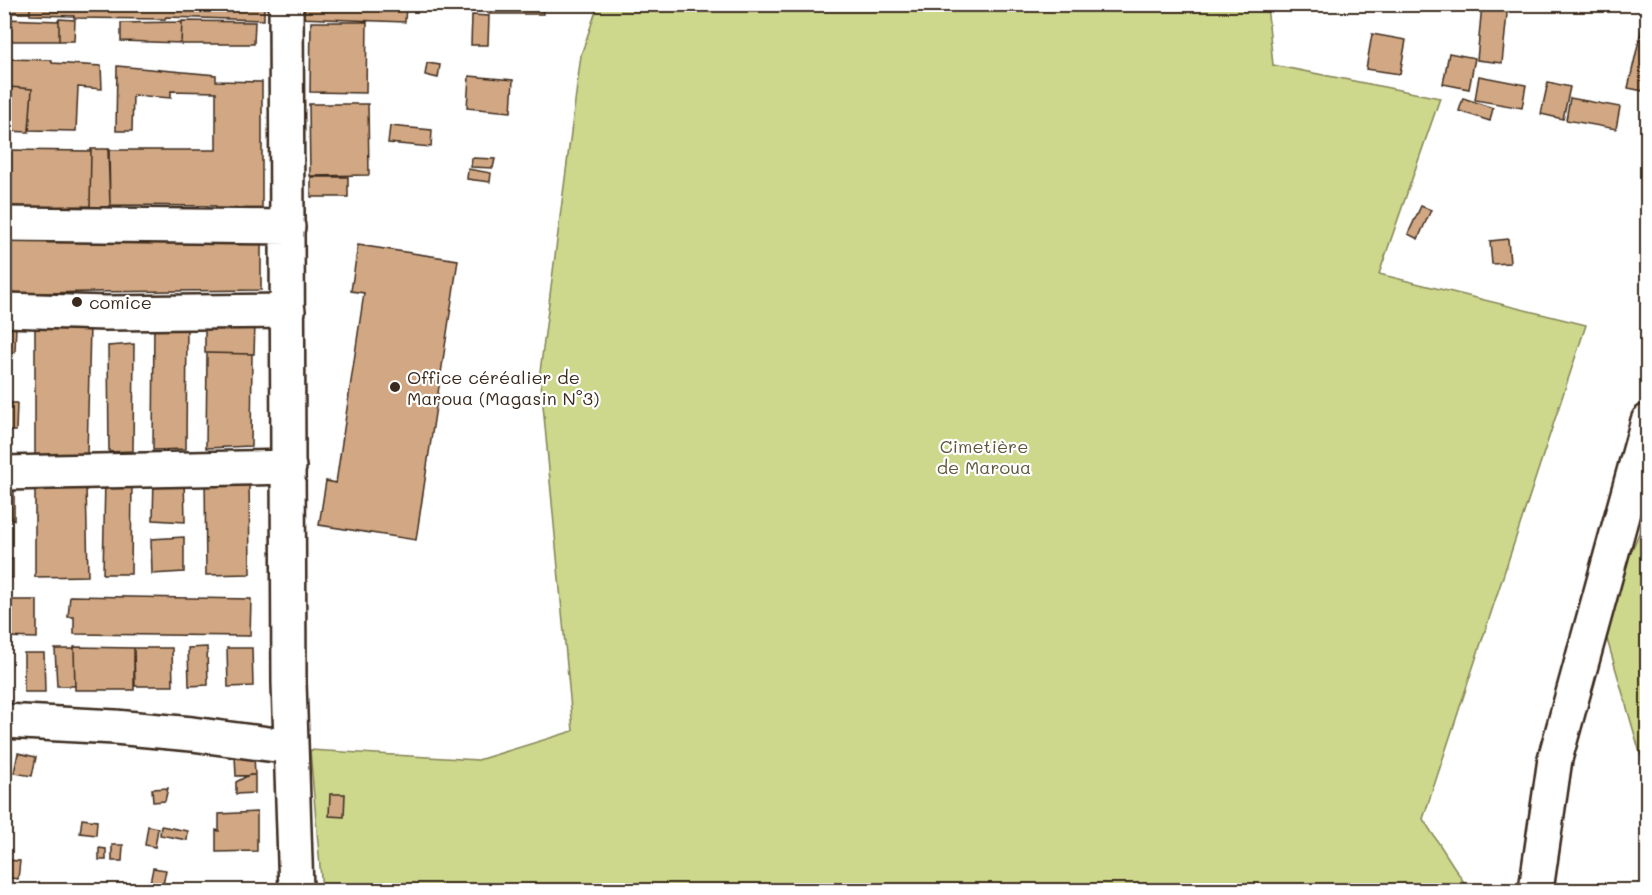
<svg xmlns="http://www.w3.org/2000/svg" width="1652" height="895" font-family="Mali,sans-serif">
  <rect width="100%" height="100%" fill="#fff"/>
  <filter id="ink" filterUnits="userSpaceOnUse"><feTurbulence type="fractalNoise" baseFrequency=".0167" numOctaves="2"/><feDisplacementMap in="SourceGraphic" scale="12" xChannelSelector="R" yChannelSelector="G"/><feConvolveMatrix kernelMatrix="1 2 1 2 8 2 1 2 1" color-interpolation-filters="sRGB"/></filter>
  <g filter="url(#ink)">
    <!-- green -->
    <path fill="#cdd88c" stroke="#848155" stroke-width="1.5" d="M 598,5 L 1267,5 L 1273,65 L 1440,98 L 1379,274 L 1586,325 L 1423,819 L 1469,890 L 322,890 L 310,750 L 478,760 L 573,731 L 540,372 L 581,55 Z
      M 1647,514 L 1647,777 L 1602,622 Z"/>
    <!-- building -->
    <path fill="#d1a883" stroke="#3b2a1e" stroke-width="1.5" d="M 9,4 L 30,4 L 30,13 L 9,13 Z
      M 30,4 L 264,4 L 264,20 L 166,17 L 165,19 L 74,18 L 74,16 L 30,15 Z
      M 298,4 L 406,4 L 405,22 L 298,18 Z
      M 469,4 L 542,4 L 543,14 L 489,14 L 490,9 L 473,8 L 473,9 L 469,9 Z
      M 1482,4 L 1508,4 L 1502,63 L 1477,60 Z
      M 472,15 L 489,16 L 488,45 L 471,45 Z
      M 4,19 L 59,21 L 59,41 L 4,41 Z
      M 59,19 L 75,20 L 74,41 L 59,41 Z
      M 182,21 L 255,22 L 254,44 L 181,44 Z
      M 182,22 L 181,43 L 121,41 L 121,23 Z
      M 311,22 L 367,22 L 366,93 L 310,92 Z
      M 1643,23 L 1648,24 L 1648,92 L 1628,88 Z
      M 1372,34 L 1406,40 L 1400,74 L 1366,69 Z
      M 1449,53 L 1475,58 L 1469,89 L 1443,84 Z
      M 4,59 L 52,60 L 52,63 L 101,66 L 102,89 L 78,87 L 76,131 L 29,130 L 32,89 L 10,87 L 7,129 L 4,129 Z
      M 427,63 L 440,65 L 438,78 L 425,75 Z
      M 117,66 L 216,75 L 216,81 L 262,82 L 262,221 L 215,218 L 216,206 L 110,205 L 108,150 L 216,150 L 216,92 L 171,91 L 171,98 L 133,95 L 132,131 L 116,131 Z
      M 469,76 L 513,80 L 511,112 L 467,108 Z
      M 1479,76 L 1526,85 L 1522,108 L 1475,100 Z
      M 1548,82 L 1570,87 L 1563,119 L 1541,114 Z
      M 10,87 L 32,89 L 29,132 L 7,131 Z
      M 1463,98 L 1493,108 L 1490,121 L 1459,111 Z
      M 1570,98 L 1620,107 L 1616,129 L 1566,120 Z
      M 309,104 L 368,104 L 369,175 L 310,176 Z
      M 390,126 L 432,130 L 431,147 L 388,143 Z
      M 91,149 L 109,149 L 110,207 L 90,207 Z
      M 4,150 L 91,151 L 90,206 L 4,208 Z
      M 472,158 L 495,159 L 493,168 L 471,167 Z
      M 468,169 L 491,173 L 490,182 L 467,179 Z
      M 311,177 L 348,177 L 348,197 L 311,197 Z
      M 1421,206 L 1431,210 L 1418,239 L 1408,234 Z
      M 4,235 L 261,237 L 261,290 L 90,292 L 4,294 Z
      M 1508,239 L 1510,263 L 1492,264 L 1490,241 Z
      M 358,245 L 458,260 L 416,540 L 319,525 L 326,481 L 336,483 L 364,293 L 351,291 Z
      M 205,319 L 255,323 L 254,354 L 205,353 Z
      M 154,321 L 187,321 L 186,449 L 153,450 Z
      M 4,324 L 16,324 L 15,352 L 4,352 Z
      M 35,324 L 90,325 L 87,457 L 35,458 Z
      M 134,344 L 133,451 L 109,452 L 108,346 Z
      M 207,353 L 252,354 L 251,446 L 206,448 Z
      M 4,403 L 17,403 L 16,431 L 4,431 Z
      M 205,475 L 249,475 L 250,574 L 206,575 Z
      M 154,477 L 184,477 L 185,522 L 153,520 Z
      M 132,478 L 131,574 L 103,574 L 105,479 Z
      M 86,484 L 88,576 L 35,577 L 35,486 Z
      M 14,486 L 14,520 L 4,520 L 4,487 Z
      M 184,537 L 184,572 L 152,574 L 151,539 Z
      M 4,559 L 13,559 L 13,578 L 4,577 Z
      M 70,596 L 251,599 L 250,636 L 74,634 L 74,617 L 68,617 Z
      M 4,600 L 37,600 L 37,638 L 4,637 Z
      M 74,647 L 134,648 L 134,690 L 75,690 Z
      M 207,647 L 208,685 L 189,686 L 188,648 Z
      M 134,648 L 172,648 L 173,686 L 135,686 Z
      M 227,648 L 252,648 L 253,686 L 228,687 Z
      M 55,649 L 74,649 L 75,686 L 57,686 Z
      M 4,653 L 6,653 L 6,690 L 4,690 Z
      M 24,653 L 44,653 L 45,692 L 24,692 Z
      M 18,753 L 36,757 L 32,776 L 14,773 Z
      M 254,755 L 255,775 L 236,776 L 235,756 Z
      M 249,775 L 255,775 L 255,793 L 236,794 L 236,782 Z
      M 168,788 L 165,801 L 153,802 L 152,789 Z
      M 330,794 L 345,794 L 344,817 L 329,816 Z
      M 257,812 L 257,851 L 216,852 L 216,830 L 219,831 L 219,814 Z
      M 82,819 L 97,821 L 96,835 L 80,833 Z
      M 148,826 L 158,828 L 155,847 L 145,845 Z
      M 161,826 L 188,831 L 187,840 L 160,835 Z
      M 112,845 L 123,845 L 122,861 L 112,861 Z
      M 99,848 L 106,849 L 106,860 L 99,860 Z
      M 6,860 L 20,861 L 18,879 L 4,877 Z
      M 153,868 L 166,870 L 162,890 L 141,890 L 141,883 L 150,883 Z"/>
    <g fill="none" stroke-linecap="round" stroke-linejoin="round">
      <!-- minor casing -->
      <g stroke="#3b2a1e" stroke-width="38">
        <path id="minor" d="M 286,4 L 289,683 L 296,890
          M 4,224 L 288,227
          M 4,310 L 106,313 L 288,311
          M 4,473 L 289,467
          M 4,721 L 115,727 L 192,734 L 291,747
          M 1536,890 L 1555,759 L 1648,421"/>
      </g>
      <!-- minor -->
      <use href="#minor" stroke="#fff" stroke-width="33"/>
    </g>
  </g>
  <!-- markers -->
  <g fill="#3b2a1e" stroke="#fff" stroke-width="2">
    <circle cx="77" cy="302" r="6"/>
    <circle cx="395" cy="387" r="6"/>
  </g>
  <g text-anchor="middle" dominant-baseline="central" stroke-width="4.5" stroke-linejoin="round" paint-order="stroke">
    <!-- poi labels -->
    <g font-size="18" fill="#3b2a1e" stroke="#fff" text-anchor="start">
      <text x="89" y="302">comice</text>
      <text x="407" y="377">Office céréalier de<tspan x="407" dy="21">Maroua (Magasin N°3)</tspan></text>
    </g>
    <!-- park labels -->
    <g font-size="18" fill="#60563a" stroke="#fff">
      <text x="984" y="446">Cimetière<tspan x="984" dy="21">de Maroua</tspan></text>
    </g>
  </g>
  <!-- margin -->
  <rect width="1652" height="895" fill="none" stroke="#fff" stroke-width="24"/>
  <rect x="12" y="12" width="1628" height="871" fill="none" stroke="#3b2a1e" stroke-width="2" filter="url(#ink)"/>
</svg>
